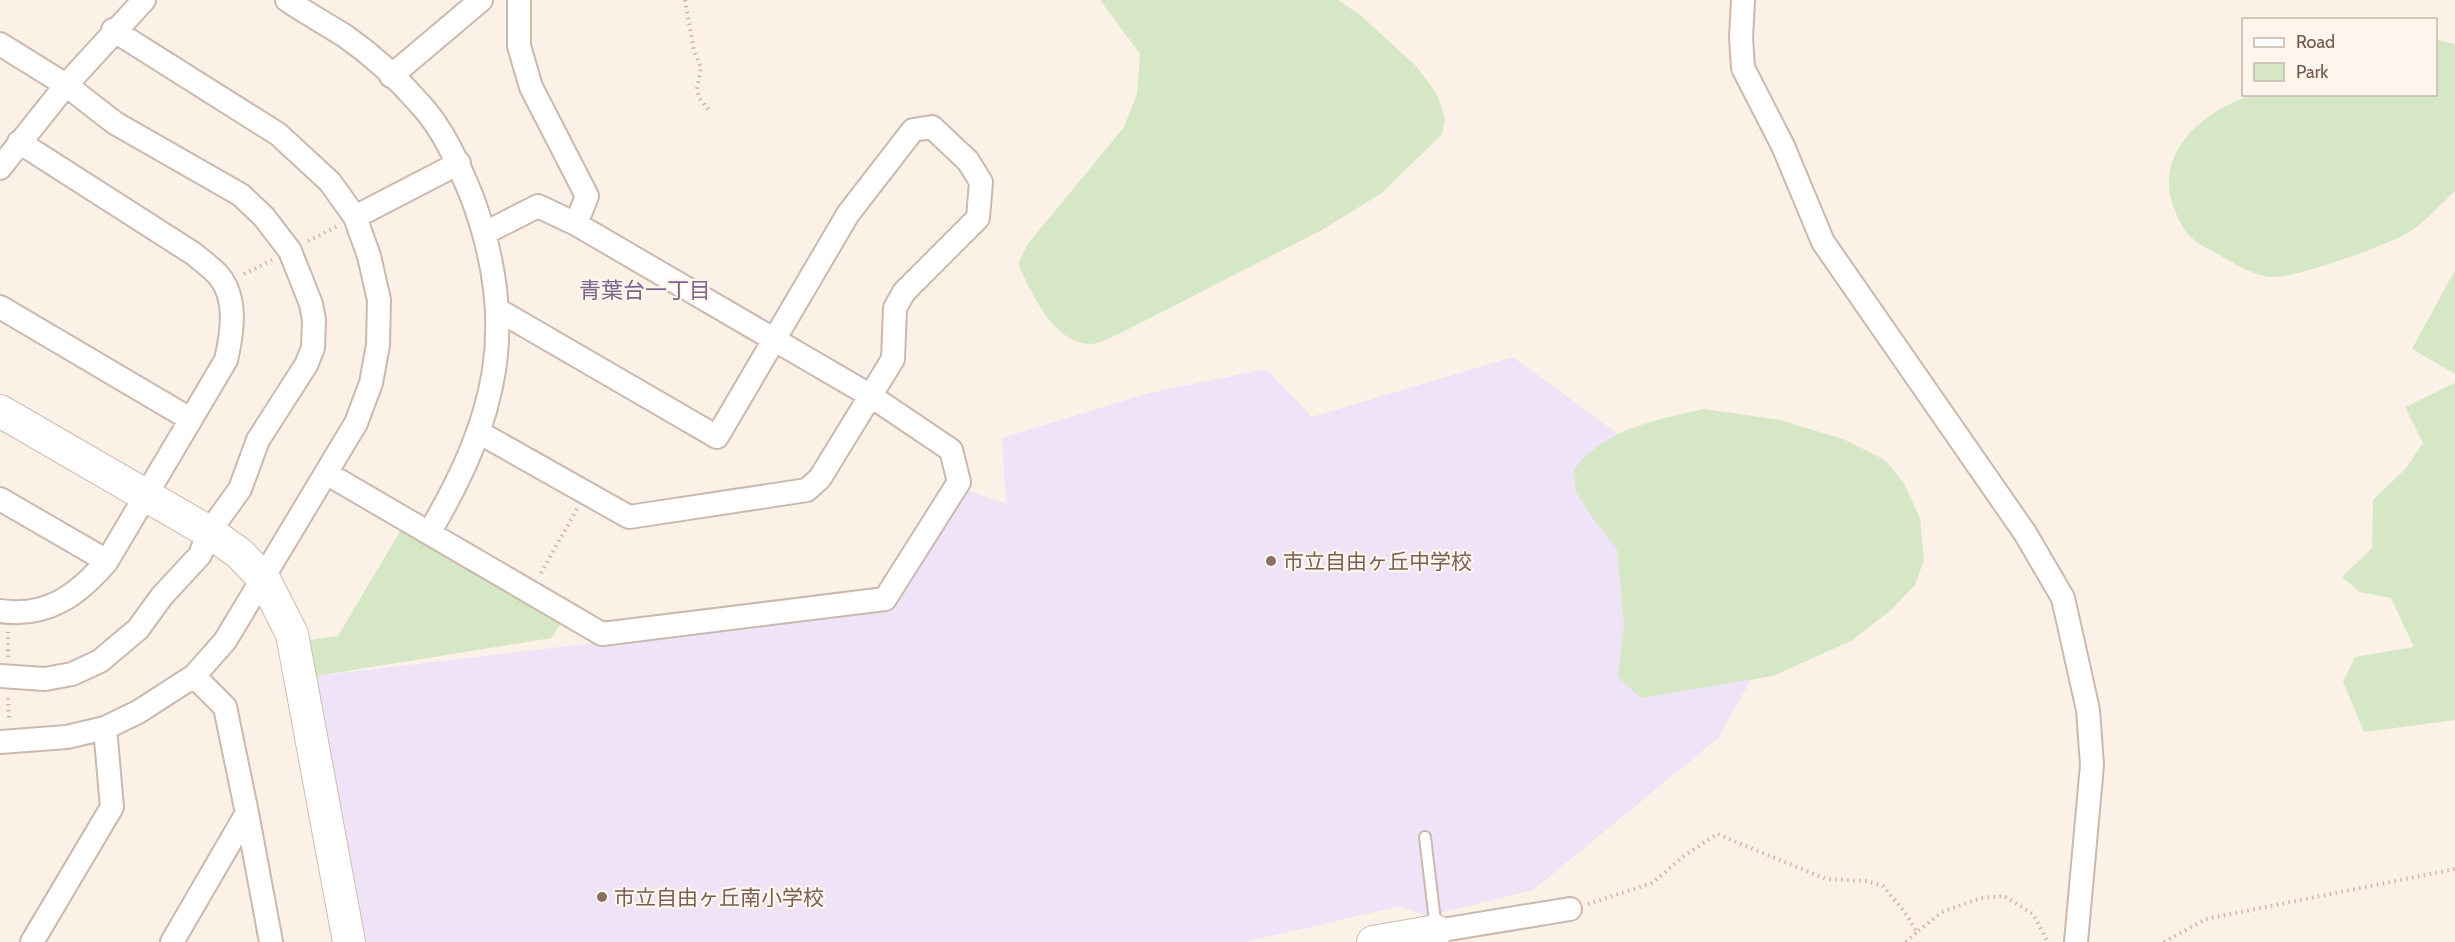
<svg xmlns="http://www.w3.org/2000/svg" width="2455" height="942" font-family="Cabin,'Noto Sans JP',sans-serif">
  <rect width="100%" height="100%" fill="#fbf1e6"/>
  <!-- education -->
  <path fill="#eee3f7" d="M 1513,357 L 1688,485 L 1779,630 L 1718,738 L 1533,890 L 1426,916 L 1401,906 L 1245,942 L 366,942 L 316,676 L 891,608 L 966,490 L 1006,504 L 1002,438 L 1149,393 L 1266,369 L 1312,417 Z"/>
  <!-- green -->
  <path fill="#d6e7c6" d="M 1100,0 L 1338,0 L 1359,14 L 1416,66 L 1437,94 L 1445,118 L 1442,134 L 1382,193 L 1320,231 L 1119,334 C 1110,337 1098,345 1088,344 C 1053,342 1031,292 1018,264 L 1027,245 L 1124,127 L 1137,94 L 1140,54 Z
    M 2436,40 L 2455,44 L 2455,191 C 2441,204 2427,220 2411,231 C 2394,243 2293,279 2273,277 C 2254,276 2235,264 2219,255 C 2210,249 2199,245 2192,238 C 2182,229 2176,215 2172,202 C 2156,149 2206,110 2252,95 L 2436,94 Z
    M 2455,270 L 2455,374 L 2412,349 Z
    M 2455,383 L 2455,720 L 2364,732 L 2343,682 L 2355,657 L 2414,647 L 2391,598 L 2360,592 L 2342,577 L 2372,548 L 2373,500 L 2406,468 L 2423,443 L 2405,407 Z
    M 1704,409 L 1780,420 L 1843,439 L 1885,460 L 1903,482 L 1920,518 L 1924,560 L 1915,585 L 1890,611 L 1851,641 L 1773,676 L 1641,698 L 1618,677 L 1624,624 L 1617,549 L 1594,520 L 1576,492 L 1574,469 C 1605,428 1657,420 1704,409 Z
    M 402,528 L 562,621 L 552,638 L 316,676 L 309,640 L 338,636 Z"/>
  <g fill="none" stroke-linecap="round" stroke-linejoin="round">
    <!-- lane casing -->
    <g stroke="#ccb9ad" stroke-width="14">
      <path id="lane" d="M 1425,837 L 1436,929"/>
    </g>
    <!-- street casing -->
    <g stroke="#ccb9ad" stroke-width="26">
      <path id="street" d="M 287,0 C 306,13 326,24 345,36 C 371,54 398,79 419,103 C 443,128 459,165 472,197 C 520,326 497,418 429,533
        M 519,0 L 519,46 L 531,87 L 587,196 L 576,224
        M 1743,0 L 1741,38 L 1743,68 L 1783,146 L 1823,242 L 2025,533 L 2063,598 L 2088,710 L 2092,765 L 2076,942
        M 0,44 L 66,85 L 115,123 L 241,195 L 264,217 L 290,251 L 311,304 L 314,320 L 313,348 L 306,365 L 258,440 L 240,489 L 209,532 L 200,555 L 162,596 L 138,629 L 100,661 L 72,674 L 45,679 L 0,676
        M 391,76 L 481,0
        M 0,168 L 66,85 L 144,0
        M 355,217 L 459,163
        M 0,307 L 190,419
        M 480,433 L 629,517 L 807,490 L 820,478 L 893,359 L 895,308 L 904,292 L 978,218 L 981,182 L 968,161 L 932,127 L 913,130 L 848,214 L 717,437 L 498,310
        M 326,473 L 602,634 L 885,599 L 959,482 L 951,450 L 871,396 L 576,224 L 538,206 L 485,233
        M 0,499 L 107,561
        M 0,611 C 47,618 78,595 107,561 L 226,360 C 232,334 238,299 219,276 C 212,268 202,261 194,254 L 19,142
        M 0,742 L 67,737 L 105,728 L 138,712 L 194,676 L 225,641 L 356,423 L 371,383 L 378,345 L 379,300 L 369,256 L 355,217 L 330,182 L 278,134 L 113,30
        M 247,813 L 271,942
        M 1436,931 L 1570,909
        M 32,942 L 112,807 L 105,728
        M 172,942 L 247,813 L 225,707 L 194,676"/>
    </g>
    <!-- secondary casing -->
    <g stroke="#d0bbae" stroke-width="34">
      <path id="secondary" d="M 0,411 L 209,532 L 239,553 L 264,579 L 292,634 L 349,942
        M 1373,942 L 1436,931"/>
    </g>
    <!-- path -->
    <path stroke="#d3b3a3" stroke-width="4" stroke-dasharray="1.5 4.5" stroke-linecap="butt" d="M 685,0 L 694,51 L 701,67 L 697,89 L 699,98 L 709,110
      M 308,241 L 338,226
      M 244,274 L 272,260
      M 541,573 L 577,509
      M 8,657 L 8,632
      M 8,698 L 9,720
      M 1588,904 L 1652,883 L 1684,856 L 1717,834 L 1826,879 L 1867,881 L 1883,886 L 1904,911 L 1917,932 L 1942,912 L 1981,898 L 2004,896 L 2033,914 L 2048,942
      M 1906,942 L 1917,932
      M 2164,942 L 2206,919 L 2455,869"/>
    <!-- lane -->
    <use href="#lane" stroke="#fff" stroke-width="10"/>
    <!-- street -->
    <use href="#street" stroke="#fff" stroke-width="22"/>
    <!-- secondary -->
    <use href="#secondary" stroke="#fff" stroke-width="32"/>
  </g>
  <!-- markers -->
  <g fill="#8d6e63" stroke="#fef6ec" stroke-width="2">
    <circle cx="1271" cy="561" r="6"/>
    <circle cx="602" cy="897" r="6"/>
  </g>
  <g text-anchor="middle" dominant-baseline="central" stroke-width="4.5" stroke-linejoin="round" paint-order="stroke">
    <!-- education labels -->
    <g font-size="21" fill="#785e54" stroke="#fef6ec" text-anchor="start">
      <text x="1283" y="561">市立自由ヶ丘中学校</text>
      <text x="614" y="897">市立自由ヶ丘南小学校</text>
    </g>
    <!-- neighbourhood labels -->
    <g font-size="22" fill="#7d658e" stroke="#fef6ec">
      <text x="645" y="290">青葉台一丁目</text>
    </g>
  </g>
  <!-- legend -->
  <rect x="2242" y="18" width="195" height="78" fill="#fef6ec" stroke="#c6b7ac" stroke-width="1.5"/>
  <rect x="2254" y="38" width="30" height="9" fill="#ffffff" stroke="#c6b7ac" stroke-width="1.5"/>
  <text x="2296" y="48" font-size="18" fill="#72584d">Road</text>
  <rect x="2254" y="63" width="30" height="18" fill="#d6e7c6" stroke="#c6b7ac" stroke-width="1.5"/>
  <text x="2296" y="78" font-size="18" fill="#72584d">Park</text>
</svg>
